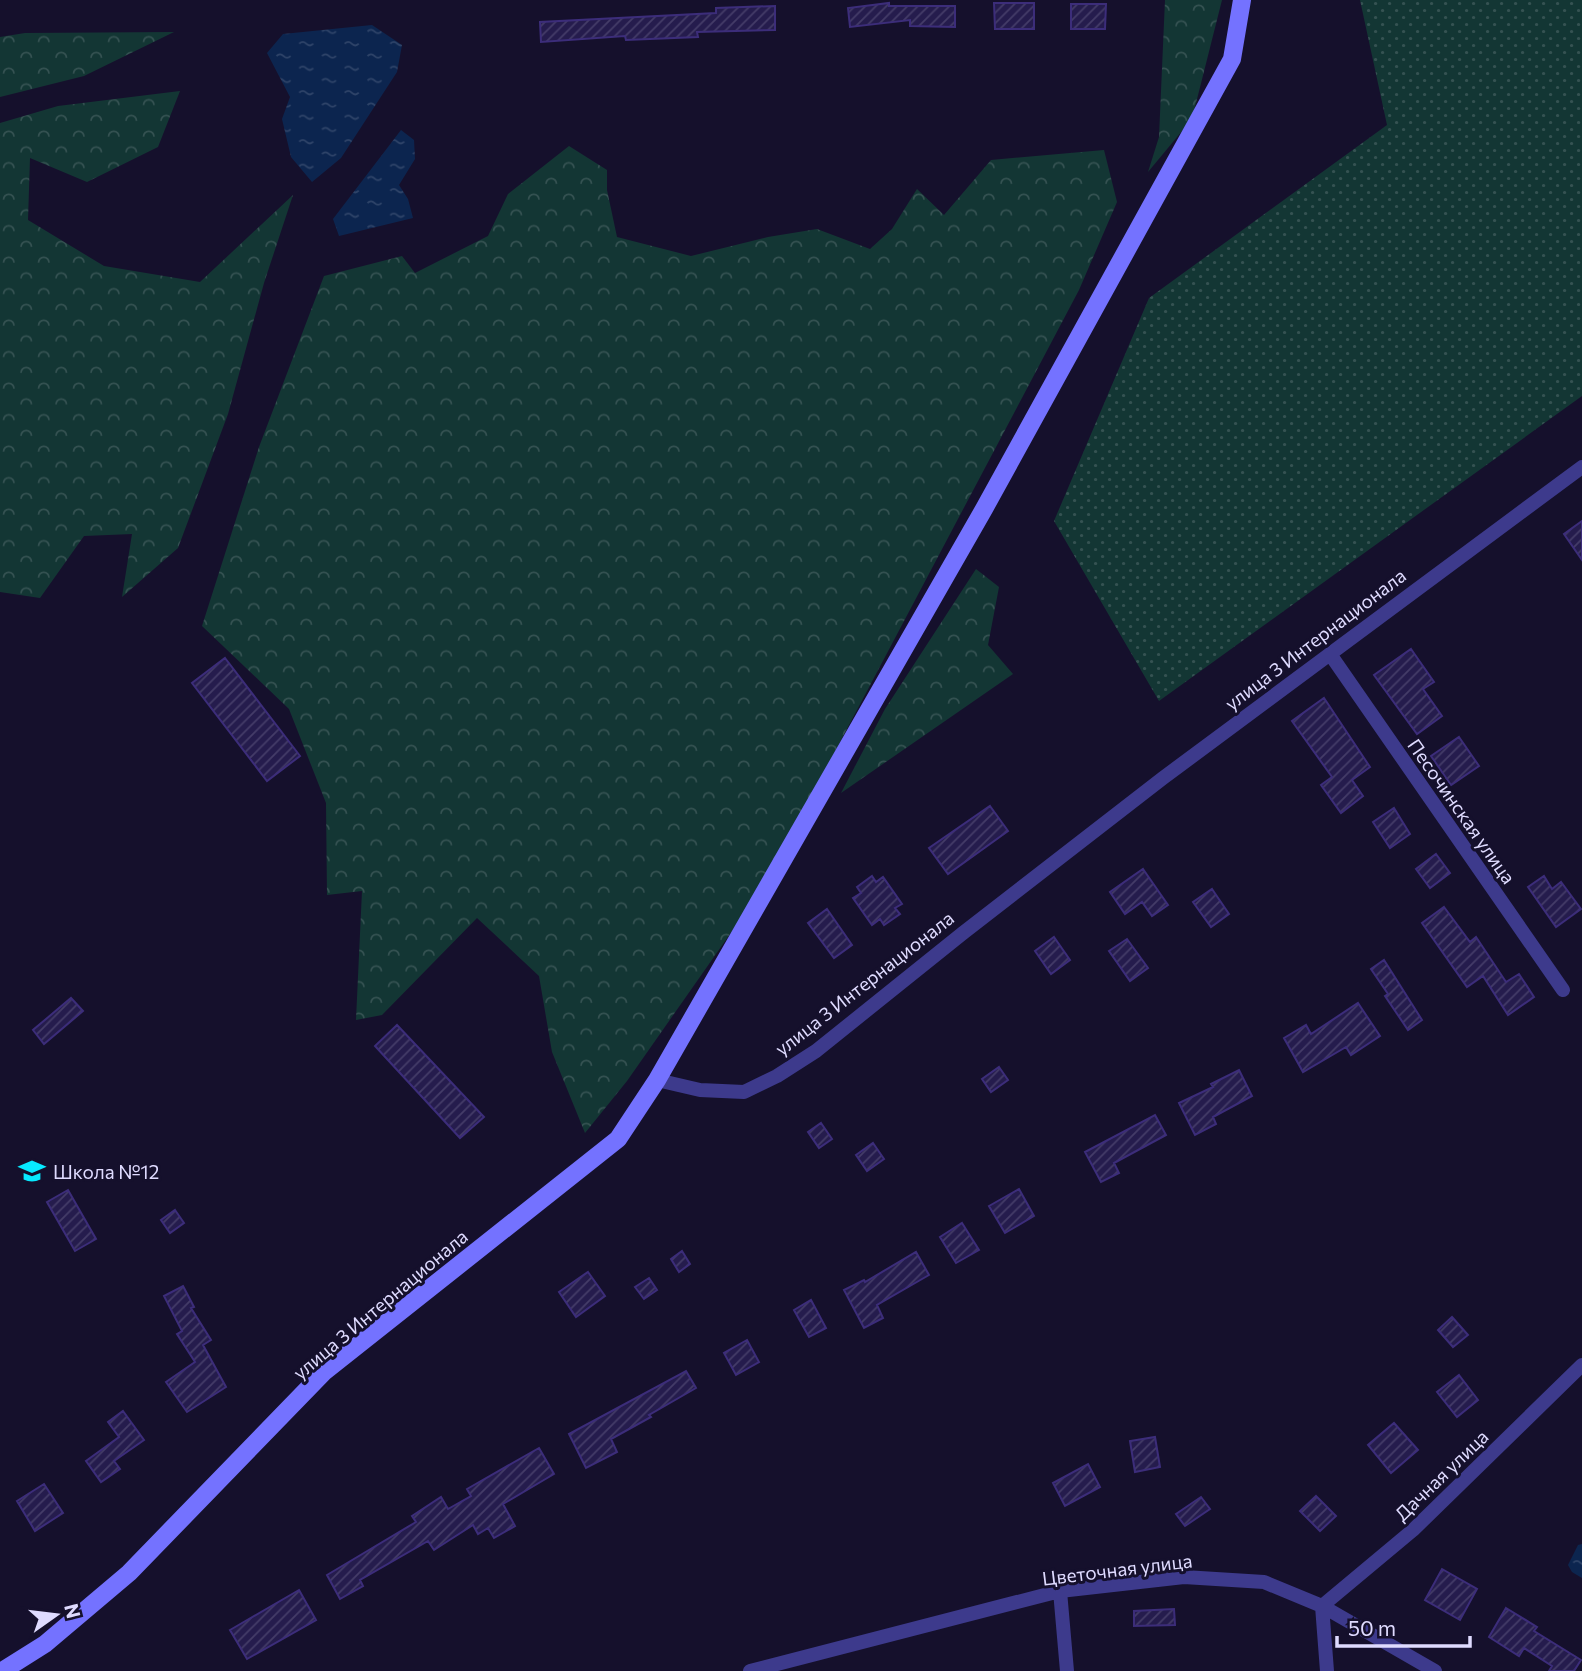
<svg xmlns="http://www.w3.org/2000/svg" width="1582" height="1671" font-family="Commissioner,sans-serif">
  <defs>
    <pattern id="forest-crowns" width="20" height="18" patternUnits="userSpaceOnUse" patternTransform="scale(1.75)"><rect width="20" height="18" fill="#133634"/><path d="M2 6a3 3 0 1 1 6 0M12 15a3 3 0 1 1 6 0" fill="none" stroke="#355252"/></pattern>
    <pattern id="garden-dots" width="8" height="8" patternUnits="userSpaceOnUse" patternTransform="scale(1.75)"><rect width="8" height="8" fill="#133634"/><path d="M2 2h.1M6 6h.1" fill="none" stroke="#355252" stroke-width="1.8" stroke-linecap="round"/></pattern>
    <pattern id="water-ripples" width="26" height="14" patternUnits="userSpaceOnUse" patternTransform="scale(1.75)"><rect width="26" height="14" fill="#0c254f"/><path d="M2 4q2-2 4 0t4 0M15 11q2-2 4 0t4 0" fill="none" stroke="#2f4469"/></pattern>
    <pattern id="building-hatch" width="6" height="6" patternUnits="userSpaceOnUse" patternTransform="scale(1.75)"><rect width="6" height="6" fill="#251c4d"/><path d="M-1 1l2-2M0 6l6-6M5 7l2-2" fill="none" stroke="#443c68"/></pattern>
  </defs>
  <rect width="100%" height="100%" fill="#15102c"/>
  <!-- forest -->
  <path fill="url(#forest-crowns)" d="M 1165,0 L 1222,0 L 1192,119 L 1148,172 L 1159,137 Z
    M 174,32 L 84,76 L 0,97 L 0,37 L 25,33 Z
    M 180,91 L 158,147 L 87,182 L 30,158 L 28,220 L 104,266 L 200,282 L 293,195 L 264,283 L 228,414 L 178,548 L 122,597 L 132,534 L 84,536 L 40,598 L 0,592 L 0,123 L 58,106 Z
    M 569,146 L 607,170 L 607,190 L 617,237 L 691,256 L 768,237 L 817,229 L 870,249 L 892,229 L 917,189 L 944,215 L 991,160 L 1104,150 L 1117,202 L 1079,290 L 765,884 L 627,1081 L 585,1133 L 552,1052 L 539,976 L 477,918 L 382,1015 L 356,1020 L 362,891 L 327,895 L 326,803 L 289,709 L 202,626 L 259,447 L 324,276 L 402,256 L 415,273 L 488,236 L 508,194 Z
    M 976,569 L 999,587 L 988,645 L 1013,674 L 841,793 L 885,709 Z"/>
  <!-- garden -->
  <path fill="url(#garden-dots)" d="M 1360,0 L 1582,0 L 1582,396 L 1159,701 L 1054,521 L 1149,298 L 1387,125 Z"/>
  <!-- water -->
  <path fill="url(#water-ripples)" d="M 372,25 L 402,45 L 397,72 L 341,158 L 312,182 L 291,157 L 282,119 L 290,97 L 267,53 L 283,34 Z
    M 401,130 L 414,140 L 415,159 L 399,185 L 408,199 L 413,218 L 339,236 L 333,219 Z
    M 1582,1544 L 1582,1578 L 1572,1572 L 1568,1565 L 1578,1545 Z"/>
  <!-- building -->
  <path fill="url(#building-hatch)" stroke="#3c2d7a" stroke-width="2" d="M 889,3 L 889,6 L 955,6 L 955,27 L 910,26 L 910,20 L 850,27 L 848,8 Z
    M 994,3 L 1034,3 L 1034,29 L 995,29 Z
    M 1071,4 L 1106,4 L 1105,29 L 1071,29 Z
    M 775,6 L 775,30 L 697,32 L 698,37 L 626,40 L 625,36 L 541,42 L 540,22 L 716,13 L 716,8 Z
    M 1582,521 L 1582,560 L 1564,534 Z
    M 1411,649 L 1434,682 L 1423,689 L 1442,716 L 1417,734 L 1374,675 Z
    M 225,658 L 300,756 L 267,781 L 192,683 Z
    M 1324,698 L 1370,767 L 1352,780 L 1363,796 L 1341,813 L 1321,785 L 1332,777 L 1292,721 Z
    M 1459,737 L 1479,766 L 1451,785 L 1431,756 Z
    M 990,806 L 1008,831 L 948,874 L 929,848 Z
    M 1394,808 L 1410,834 L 1390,848 L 1373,822 Z
    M 1436,854 L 1450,873 L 1430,888 L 1416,869 Z
    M 1143,869 L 1168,905 L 1152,916 L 1142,902 L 1125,914 L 1110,892 Z
    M 872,876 L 876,882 L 883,877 L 902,904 L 895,908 L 900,914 L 884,925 L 880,919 L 872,925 L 853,898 L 861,893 L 857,887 Z
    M 1544,876 L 1552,889 L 1561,882 L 1581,909 L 1556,927 L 1528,887 Z
    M 1212,889 L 1229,914 L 1211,927 L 1193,902 Z
    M 1444,907 L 1470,942 L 1476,937 L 1506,982 L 1519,974 L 1534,997 L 1508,1015 L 1483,976 L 1467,987 L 1422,923 Z
    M 827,909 L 852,945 L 834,958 L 808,923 Z
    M 1054,937 L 1070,960 L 1051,974 L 1035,951 Z
    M 1127,939 L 1148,968 L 1130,981 L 1109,951 Z
    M 1384,960 L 1422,1020 L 1408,1030 L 1385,996 L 1388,994 L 1371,969 Z
    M 71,998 L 83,1011 L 44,1044 L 33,1030 Z
    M 1358,1003 L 1380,1036 L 1351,1055 L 1346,1047 L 1303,1072 L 1284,1038 L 1306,1025 L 1311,1034 Z
    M 397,1025 L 484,1117 L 460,1138 L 375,1046 Z
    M 999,1067 L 1008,1080 L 991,1092 L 982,1079 Z
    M 1239,1070 L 1252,1096 L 1213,1117 L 1216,1124 L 1195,1135 L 1179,1103 L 1213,1087 L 1211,1084 Z
    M 1155,1115 L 1166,1135 L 1114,1163 L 1119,1173 L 1101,1182 L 1085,1152 Z
    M 821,1123 L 832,1139 L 819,1148 L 808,1132 Z
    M 873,1143 L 884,1159 L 867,1171 L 856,1155 Z
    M 1019,1189 L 1034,1216 L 1005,1233 L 989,1206 Z
    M 68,1190 L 96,1239 L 75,1251 L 47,1202 Z
    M 175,1210 L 184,1223 L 170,1233 L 161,1220 Z
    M 962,1223 L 979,1250 L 956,1263 L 940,1237 Z
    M 682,1251 L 690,1264 L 679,1272 L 671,1259 Z
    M 916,1252 L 929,1275 L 877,1305 L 883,1318 L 864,1328 L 844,1290 L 864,1280 L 865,1282 Z
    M 588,1272 L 605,1296 L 576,1317 L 559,1292 Z
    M 649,1278 L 657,1290 L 644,1299 L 635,1287 Z
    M 183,1286 L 194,1307 L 191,1308 L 211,1340 L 203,1345 L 226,1387 L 187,1412 L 166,1382 L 195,1362 L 177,1334 L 182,1331 L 164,1296 Z
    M 811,1300 L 826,1328 L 809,1337 L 794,1310 Z
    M 1452,1317 L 1468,1335 L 1453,1347 L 1438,1330 Z
    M 747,1340 L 759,1362 L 736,1375 L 724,1353 Z
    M 686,1371 L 696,1388 L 649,1415 L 651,1417 L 611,1439 L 617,1452 L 586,1468 L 569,1434 Z
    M 1459,1375 L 1478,1400 L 1457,1417 L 1437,1392 Z
    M 123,1411 L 144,1440 L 114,1461 L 120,1469 L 101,1482 L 86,1461 L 119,1437 L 108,1422 Z
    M 1394,1423 L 1418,1450 L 1391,1473 L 1368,1445 Z
    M 1155,1437 L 1160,1467 L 1135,1472 L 1130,1441 Z
    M 539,1448 L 554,1474 L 503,1504 L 515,1526 L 494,1538 L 488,1528 L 478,1534 L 473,1525 L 434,1550 L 428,1541 L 360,1580 L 363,1586 L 340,1599 L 327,1575 L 416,1522 L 412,1516 L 441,1497 L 448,1509 L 471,1496 L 467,1489 Z
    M 1088,1464 L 1100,1487 L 1065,1506 L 1053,1483 Z
    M 44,1484 L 63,1513 L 35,1531 L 17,1501 Z
    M 1316,1496 L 1336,1516 L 1320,1531 L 1300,1511 Z
    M 1201,1497 L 1210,1509 L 1185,1526 L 1176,1514 Z
    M 1442,1569 L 1477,1589 L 1460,1620 L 1425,1600 Z
    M 299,1590 L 316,1620 L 247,1659 L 230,1630 Z
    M 1506,1608 L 1537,1627 L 1534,1631 L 1581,1660 L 1574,1671 L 1549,1671 L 1552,1666 L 1524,1648 L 1519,1656 L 1489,1637 Z
    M 1174,1609 L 1175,1625 L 1134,1626 L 1134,1611 Z"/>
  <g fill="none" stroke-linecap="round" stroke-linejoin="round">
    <!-- street -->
    <path stroke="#3d3a8c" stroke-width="14" d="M 1330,654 L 1563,990
      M 657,1080 L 700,1090 L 744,1092 L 777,1076 L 816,1051 L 963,933 L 1163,778 L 1582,467
      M 1060,1591 L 1067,1671
      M 750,1671 L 1060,1591 L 1184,1577 L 1264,1582 L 1322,1606 L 1435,1671
      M 1327,1671 L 1322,1606 L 1413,1530 L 1582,1365"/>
    <!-- secondary -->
    <path stroke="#7472ff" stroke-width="18" d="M 2,1671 L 45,1644 L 129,1573 L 324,1372 L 618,1139 L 657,1080 L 984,509 L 1232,59 L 1242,0"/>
  </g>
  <!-- icons -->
  <defs>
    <g id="school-bare" transform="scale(2.1)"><path d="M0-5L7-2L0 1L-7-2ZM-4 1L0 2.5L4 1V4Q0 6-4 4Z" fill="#07e9ff" stroke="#15102c" stroke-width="2.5" paint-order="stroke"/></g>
  </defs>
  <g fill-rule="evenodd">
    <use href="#school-bare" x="32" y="1171"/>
  </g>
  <g text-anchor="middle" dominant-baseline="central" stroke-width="6" stroke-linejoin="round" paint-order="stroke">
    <!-- street labels -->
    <g font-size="19" fill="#dfdbff" stroke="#15102c">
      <text transform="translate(1315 639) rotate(-37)">улица 3 Интернационала</text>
      <text transform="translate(1462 811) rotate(55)">Песочинская улица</text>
      <text transform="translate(864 983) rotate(-38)">улица 3 Интернационала</text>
      <text transform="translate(380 1304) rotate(-40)">улица 3 Интернационала</text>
      <text transform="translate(1441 1475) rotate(-44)">Дачная улица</text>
      <text transform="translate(1117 1569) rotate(-7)">Цветочная улица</text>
    </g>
    <!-- poi labels -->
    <g font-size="19" fill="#dfdbff" stroke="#15102c" text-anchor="start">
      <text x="53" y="1171">Школа №12</text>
    </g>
  </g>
  <!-- north arrow -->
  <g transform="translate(56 1615) rotate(76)" stroke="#15102c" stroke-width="5" paint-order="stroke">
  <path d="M0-5L12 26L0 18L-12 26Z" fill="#dfdbff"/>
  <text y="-10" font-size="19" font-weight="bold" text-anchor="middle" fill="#dfdbff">N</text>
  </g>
  <!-- scale -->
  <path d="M1337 1636v10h133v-10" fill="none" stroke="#dfdbff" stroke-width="3.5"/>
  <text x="1348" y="1636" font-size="21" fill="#dfdbff" stroke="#15102c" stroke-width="5" paint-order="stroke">50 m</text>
</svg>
